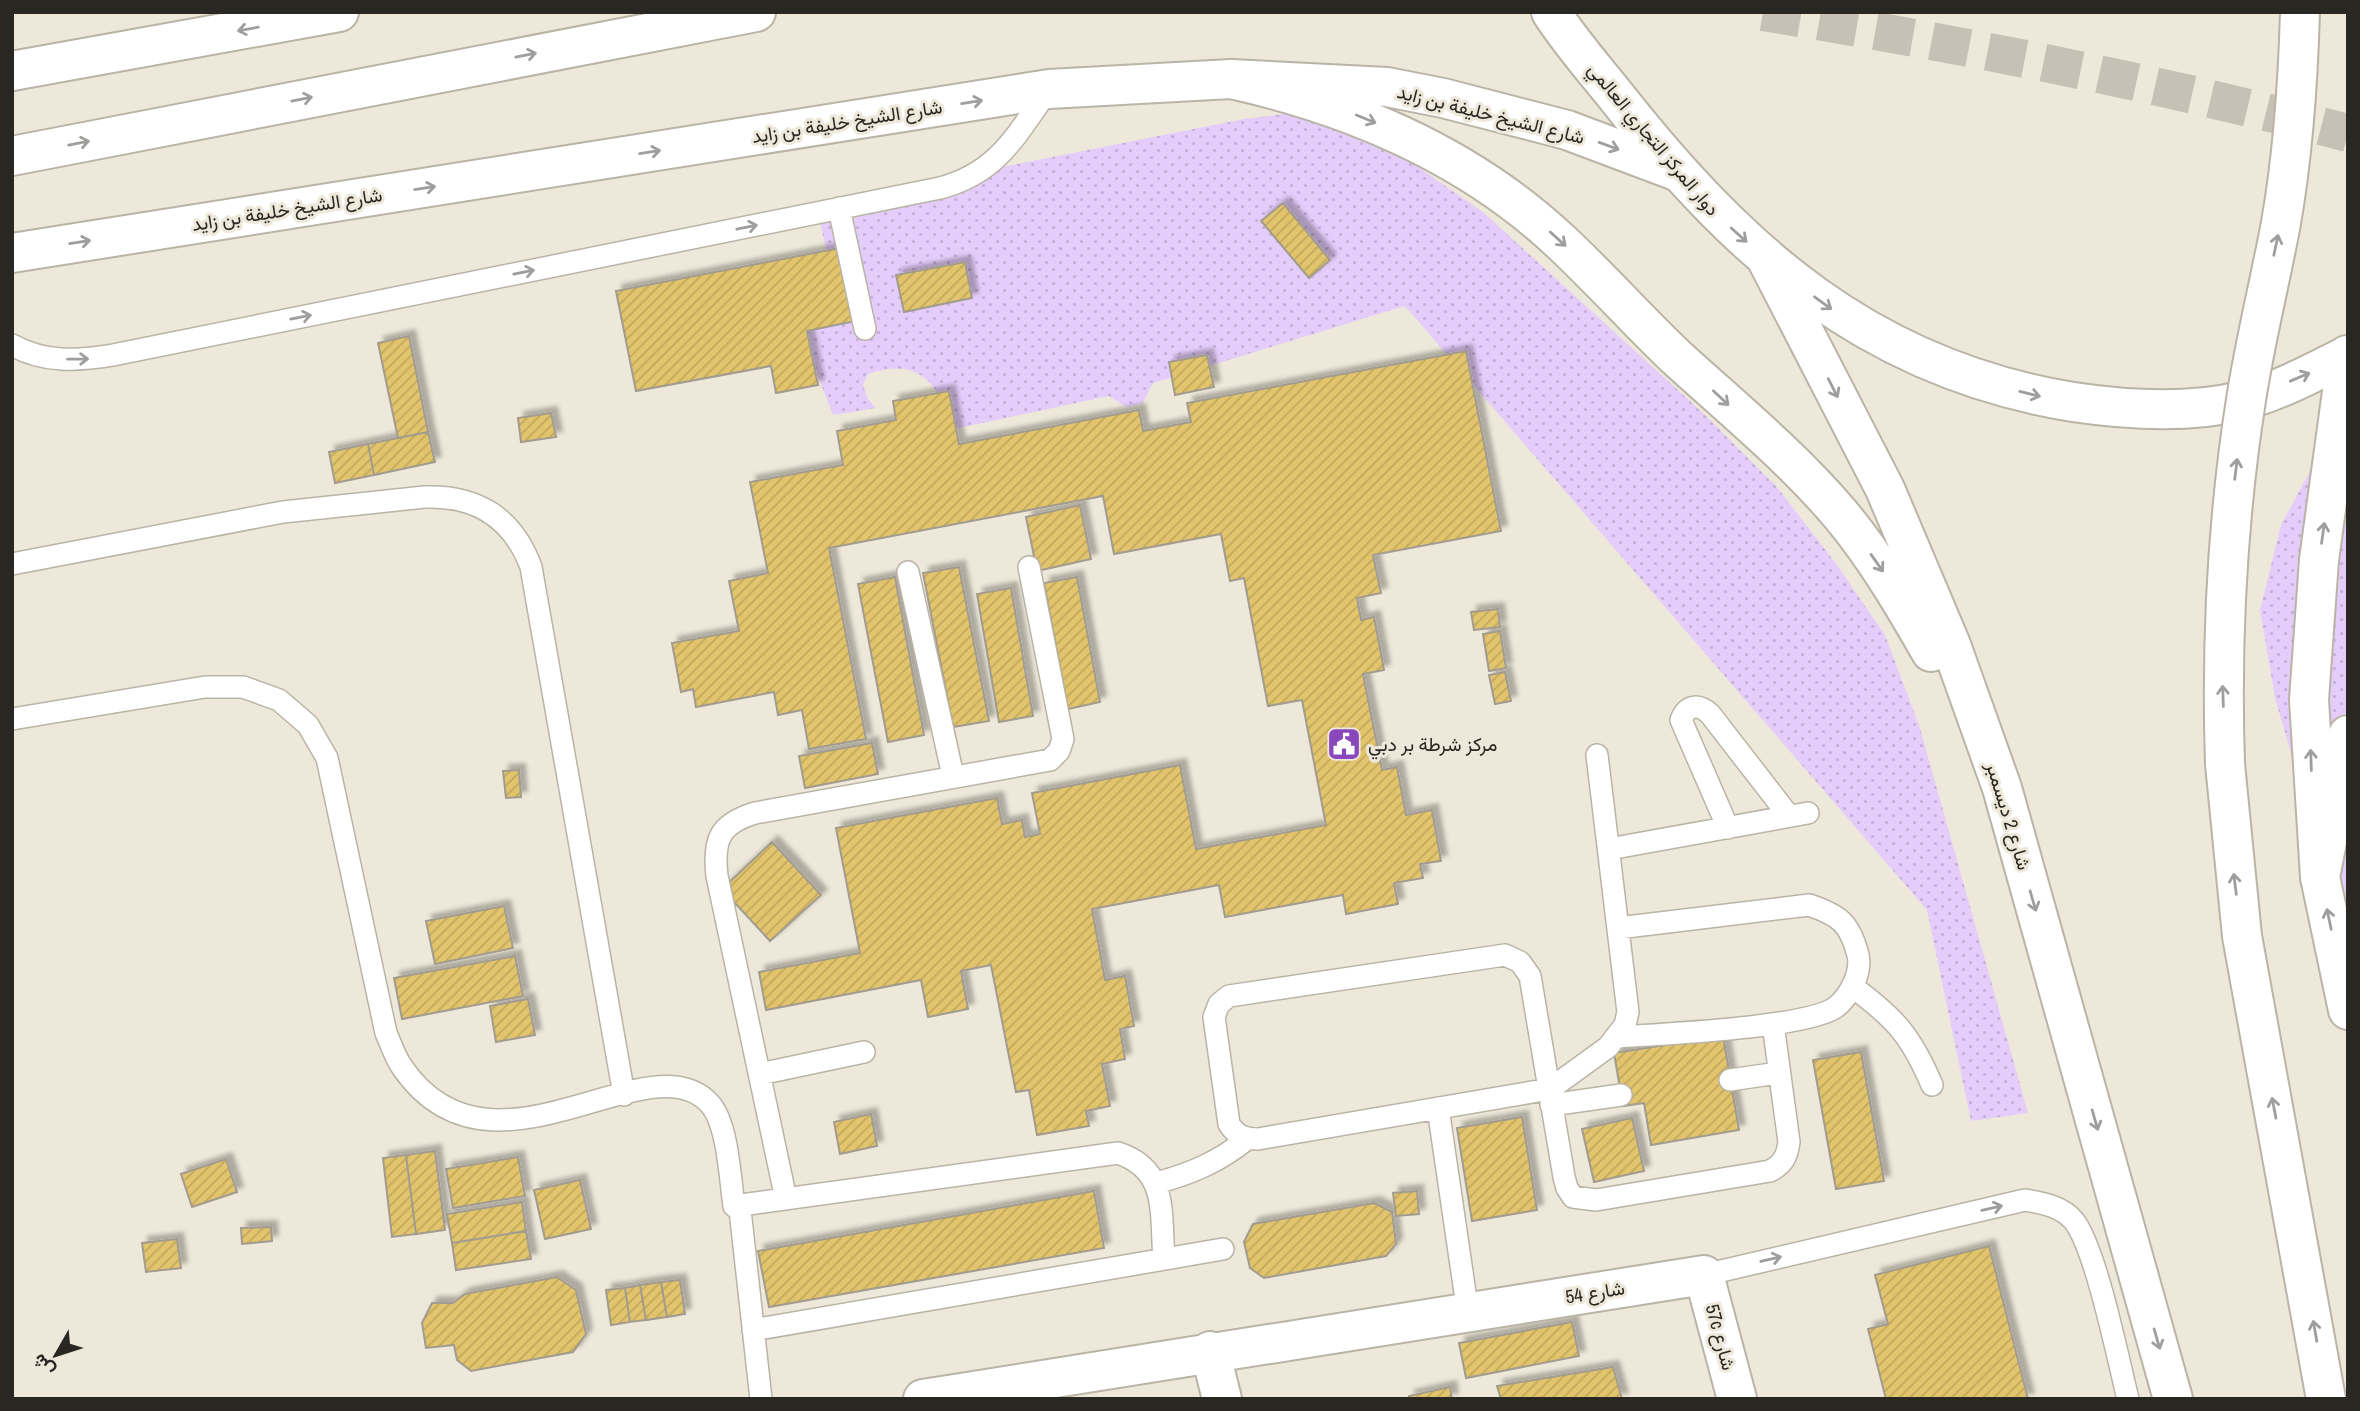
<svg xmlns="http://www.w3.org/2000/svg" width="2360" height="1411" font-family="'Archivo Narrow',Vazirmatn,sans-serif">
  <defs>
    <pattern id="garden-dots" width="8" height="8" patternUnits="userSpaceOnUse" patternTransform="scale(1.75)"><rect width="8" height="8" fill="#e4cdfb"/><path d="M2 2h.1M6 6h.1" fill="none" stroke="#c4b0d7" stroke-width="1.8" stroke-linecap="round"/></pattern>
    <pattern id="building-hatch" width="6" height="6" patternUnits="userSpaceOnUse" patternTransform="scale(1.75)"><rect width="6" height="6" fill="#e2c46c"/><path d="M-1 1l2-2M0 6l6-6M5 7l2-2" fill="none" stroke="#c2a85d"/></pattern>
    <filter id="shadow"><feDropShadow dx="6" dy="-6" stdDeviation="2" flood-color="#0004"/></filter>
  </defs>
  <rect width="100%" height="100%" fill="#ede8d9"/>
  <!-- garden -->
  <path fill="url(#garden-dots)" d="M 1293,113 L 1376,138 L 1483,212 L 1703,413 L 1776,486 L 1834,561 L 1885,635 L 1919,725 L 2028,1113 L 1971,1121 L 1927,910 L 1405,306 L 1153,383 L 1142,404 L 1127,407 L 1109,396 L 954,429 C 938,385 921,356 868,374 L 863,385 L 868,399 L 876,408 L 833,415 L 792,309 L 837,298 L 816,204 L 1244,119 Z
    M 2348,431 L 2348,948 L 2275,698 L 2260,610 L 2281,525 L 2322,449 Z"/>
  <!-- building -->
  <path fill="url(#building-hatch)" stroke="#a19c8f" stroke-width="2" filter="url(#shadow)" d="M 1283,203 L 1330,260 L 1309,278 L 1261,221 Z
    M 840,248 L 855,321 L 807,331 L 818,385 L 776,393 L 771,366 L 636,391 L 616,291 Z
    M 965,262 L 972,298 L 904,312 L 896,275 Z
    M 409,336 L 428,432 L 398,438 L 378,343 Z
    M 1466,351 L 1501,531 L 1373,555 L 1381,593 L 1357,598 L 1361,620 L 1374,617 L 1384,670 L 1363,674 L 1382,770 L 1397,767 L 1406,815 L 1432,810 L 1441,861 L 1420,864 L 1423,878 L 1394,883 L 1398,904 L 1346,914 L 1343,895 L 1225,917 L 1219,885 L 1092,909 L 1105,980 L 1125,976 L 1134,1026 L 1120,1029 L 1125,1059 L 1102,1064 L 1110,1106 L 1086,1111 L 1089,1126 L 1037,1135 L 1029,1090 L 1016,1092 L 991,965 L 961,971 L 968,1009 L 928,1017 L 921,980 L 766,1010 L 759,972 L 860,953 L 836,828 L 997,798 L 1002,824 L 1022,820 L 1025,837 L 1040,834 L 1032,793 L 1180,765 L 1196,849 L 1326,825 L 1302,700 L 1268,706 L 1244,578 L 1230,581 L 1221,534 L 1114,554 L 1103,496 L 829,548 L 866,739 L 809,749 L 802,710 L 778,715 L 774,692 L 696,707 L 693,689 L 681,692 L 672,643 L 739,631 L 729,581 L 768,573 L 750,482 L 843,465 L 837,431 L 896,420 L 893,401 L 949,391 L 959,444 L 1139,410 L 1143,431 L 1191,422 L 1187,403 Z
    M 1207,355 L 1214,387 L 1175,395 L 1169,362 Z
    M 551,413 L 556,437 L 521,442 L 518,418 Z
    M 428,432 L 435,462 L 374,475 L 368,444 Z
    M 368,444 L 374,475 L 335,483 L 329,452 Z
    M 1080,505 L 1091,559 L 1037,571 L 1026,517 Z
    M 959,567 L 989,721 L 953,727 L 923,573 Z
    M 895,577 L 924,735 L 888,742 L 858,584 Z
    M 1077,577 L 1100,702 L 1068,709 L 1044,583 Z
    M 1011,588 L 1033,716 L 999,722 L 977,594 Z
    M 1498,609 L 1500,627 L 1474,630 L 1471,612 Z
    M 1500,631 L 1506,668 L 1489,671 L 1483,634 Z
    M 1505,672 L 1511,701 L 1495,704 L 1489,675 Z
    M 872,743 L 878,774 L 805,788 L 799,756 Z
    M 519,770 L 521,797 L 506,798 L 503,771 Z
    M 772,842 L 821,895 L 770,941 L 722,889 Z
    M 504,906 L 513,948 L 435,964 L 426,921 Z
    M 515,956 L 523,996 L 402,1019 L 394,978 Z
    M 528,999 L 535,1035 L 496,1042 L 490,1006 Z
    M 1723,1036 L 1739,1130 L 1651,1145 L 1644,1103 L 1623,1106 L 1614,1053 Z
    M 1861,1052 L 1884,1181 L 1836,1189 L 1813,1060 Z
    M 871,1114 L 877,1146 L 840,1154 L 834,1122 Z
    M 1522,1117 L 1537,1210 L 1472,1221 L 1457,1128 Z
    M 1632,1118 L 1644,1171 L 1594,1182 L 1582,1129 Z
    M 435,1151 L 445,1230 L 416,1234 L 406,1155 Z
    M 406,1155 L 416,1234 L 392,1237 L 383,1158 Z
    M 518,1157 L 525,1196 L 453,1208 L 446,1169 Z
    M 226,1159 L 237,1192 L 192,1207 L 181,1174 Z
    M 580,1180 L 591,1229 L 545,1239 L 534,1190 Z
    M 1094,1191 L 1104,1248 L 769,1307 L 758,1251 Z
    M 1417,1191 L 1419,1214 L 1396,1216 L 1393,1193 Z
    M 522,1202 L 526,1231 L 452,1243 L 447,1214 Z
    M 1374,1203 L 1392,1212 L 1396,1244 L 1386,1256 L 1264,1278 L 1250,1268 L 1244,1242 L 1253,1224 Z
    M 271,1227 L 272,1241 L 242,1244 L 241,1228 Z
    M 526,1231 L 531,1259 L 456,1270 L 452,1243 Z
    M 177,1239 L 181,1268 L 146,1272 L 142,1243 Z
    M 1989,1246 L 2028,1399 L 1886,1399 L 1868,1329 L 1888,1324 L 1875,1275 Z
    M 557,1277 L 576,1290 L 586,1334 L 573,1352 L 471,1371 L 457,1360 L 454,1345 L 426,1348 L 422,1323 L 432,1303 L 453,1303 L 465,1294 Z
    M 680,1280 L 685,1314 L 667,1317 L 661,1282 Z
    M 661,1282 L 667,1317 L 646,1320 L 640,1285 Z
    M 640,1285 L 646,1320 L 630,1322 L 625,1288 Z
    M 625,1288 L 630,1322 L 611,1325 L 606,1290 Z
    M 1572,1322 L 1579,1356 L 1466,1378 L 1459,1343 Z
    M 1613,1367 L 1622,1399 L 1501,1399 L 1497,1386 Z
    M 1450,1387 L 1452,1399 L 1409,1399 L 1409,1396 Z"/>
  <g fill="none" stroke-linecap="round" stroke-linejoin="round">
    <!-- motorway-tunnel -->
    <path stroke="#c6c1b4" stroke-width="38" stroke-dasharray="38 19" stroke-linecap="butt" d="M 1763,12 C 1959,44 2155,82 2348,133"/>
    <!-- service casing -->
    <g stroke="#b9b4a6" stroke-width="24">
      <path id="service" d="M 839,208 L 865,329
        M 12,345 C 44,363 78,361 113,355 L 940,188 C 998,173 1016,135 1049,89
        M 12,564 L 283,512 L 425,497 C 477,495 513,518 531,567 L 624,1095
        M 908,572 L 953,776
        M 12,719 L 205,687 L 243,687 L 279,700 L 308,725 L 327,758 L 386,1033 C 391,1044 395,1057 402,1067 C 491,1198 649,1036 710,1104 C 728,1124 730,1179 734,1206 L 740,1210 L 761,1399
        M 1597,755 L 1628,1012 L 1625,1025 L 1608,1047 L 1550,1089 L 1258,1139 C 1244,1139 1237,1136 1229,1124 L 1214,1017 L 1219,1004 L 1229,996 L 1505,955 L 1520,962 L 1530,976 L 1564,1177 L 1567,1188 L 1573,1197 L 1596,1200 L 1770,1171 C 1783,1164 1787,1157 1789,1142 L 1773,1024
        M 1728,828 L 1681,720 C 1687,705 1698,703 1710,714 L 1789,816
        M 1609,849 L 1808,813
        M 1853,987 C 1896,1019 1911,1036 1932,1085
        M 1618,1037 C 1660,1034 1808,1028 1836,1007 C 1850,996 1862,972 1858,955 C 1850,923 1839,915 1809,905 L 1618,928
        M 760,1074 L 864,1052
        M 1730,1080 L 1778,1073
        M 1551,1105 L 1621,1095
        M 1438,1108 L 1468,1313
        M 1156,1183 C 1190,1174 1219,1162 1247,1139
        M 786,1199 L 717,876 C 713,840 719,824 755,813 L 1050,760 L 1059,751 L 1063,739 L 1029,567
        M 734,1206 L 1118,1153 C 1169,1170 1160,1213 1164,1258
        M 1704,1275 L 2025,1200 C 2042,1203 2062,1206 2074,1221 C 2096,1249 2118,1359 2128,1399
        M 753,1330 L 1223,1249"/>
    </g>
    <!-- minor casing -->
    <g stroke="#b9b4a6" stroke-width="42">
      <path id="minor" d="M 1210,1351 L 1222,1399
        M 923,1399 L 1704,1275 L 1737,1399"/>
    </g>
    <!-- secondary casing -->
    <g stroke="#b9b4a6" stroke-width="42">
      <path id="secondary" d="M 12,71 L 339,12
        M 12,253 L 1049,89 L 1231,79 L 1387,87 L 1443,98 L 1567,130 L 1676,171"/>
    </g>
    <!-- primary casing -->
    <g stroke="#b9b4a6" stroke-width="42">
      <path id="primary" d="M 1551,12 C 1571,43 1596,71 1619,100 C 1742,255 1870,369 2073,402 C 2127,410 2187,414 2241,401 C 2277,392 2314,372 2348,355
        M 1231,79 C 1352,106 1468,155 1560,241 C 1600,278 1636,319 1676,357 C 1732,408 1792,457 1841,515 C 1876,557 1904,605 1931,652
        M 1768,262 L 1885,489 L 1951,645 L 2002,788 L 2173,1399
        M 2347,355 L 2319,560 L 2309,700 L 2320,877 L 2348,1010"/>
    </g>
    <!-- motorway casing -->
    <g stroke="#b9b4a6" stroke-width="42">
      <path id="motorway" d="M 12,156 L 756,12
        M 2225,764 L 2242,936 L 2326,1399
        M 2320,877 L 2348,735"/>
    </g>
    <!-- service -->
    <use href="#service" stroke="#fff" stroke-width="21"/>
    <!-- minor -->
    <use href="#minor" stroke="#fff" stroke-width="38"/>
    <!-- secondary -->
    <use href="#secondary" stroke="#fff" stroke-width="38"/>
    <!-- primary -->
    <use href="#primary" stroke="#fff" stroke-width="38"/>
    <!-- motorway -->
    <use href="#motorway" stroke="#fff" stroke-width="38"/>
    <!-- motorway-bridge casing -->
    <g stroke="#b9b4a6" stroke-width="42" stroke-linecap="butt">
      <path id="motorway-bridge" d="M 2225,764 C 2221,642 2227,521 2246,400 C 2255,341 2270,282 2281,223 C 2293,154 2298,83 2300,12"/>
    </g>
    <!-- motorway-bridge -->
    <use href="#motorway-bridge" stroke="#fff" stroke-width="38"/>
  </g>
  <!-- one-way arrows -->
  <defs><path id="oneway-shaft" d="M-6 0H5M1.5-3L5.5 0L1.5 3" fill="none" stroke-width="1.6" stroke-linecap="round" stroke-linejoin="round" transform="scale(1.75)"/></defs>
  <g stroke="#9f9e9c">
    <use href="#oneway-shaft" transform="translate(248 29) rotate(170)"/>
    <use href="#oneway-shaft" transform="translate(526 55) rotate(-11)"/>
    <use href="#oneway-shaft" transform="translate(302 99) rotate(-11)"/>
    <use href="#oneway-shaft" transform="translate(972 102) rotate(-9)"/>
    <use href="#oneway-shaft" transform="translate(1366 119) rotate(22)"/>
    <use href="#oneway-shaft" transform="translate(79 143) rotate(-11)"/>
    <use href="#oneway-shaft" transform="translate(1609 146) rotate(20)"/>
    <use href="#oneway-shaft" transform="translate(650 152) rotate(-9)"/>
    <use href="#oneway-shaft" transform="translate(425 188) rotate(-9)"/>
    <use href="#oneway-shaft" transform="translate(747 227) rotate(-11)"/>
    <use href="#oneway-shaft" transform="translate(1739 235) rotate(42)"/>
    <use href="#oneway-shaft" transform="translate(1558 239) rotate(42)"/>
    <use href="#oneway-shaft" transform="translate(80 242) rotate(-9)"/>
    <use href="#oneway-shaft" transform="translate(2276 245) rotate(-78)"/>
    <use href="#oneway-shaft" transform="translate(524 272) rotate(-11)"/>
    <use href="#oneway-shaft" transform="translate(1823 303) rotate(36)"/>
    <use href="#oneway-shaft" transform="translate(301 317) rotate(-11)"/>
    <use href="#oneway-shaft" transform="translate(78 359) rotate(-1)"/>
    <use href="#oneway-shaft" transform="translate(2300 377) rotate(-23)"/>
    <use href="#oneway-shaft" transform="translate(1833 388) rotate(63)"/>
    <use href="#oneway-shaft" transform="translate(2030 394) rotate(14)"/>
    <use href="#oneway-shaft" transform="translate(1721 398) rotate(43)"/>
    <use href="#oneway-shaft" transform="translate(2236 469) rotate(-83)"/>
    <use href="#oneway-shaft" transform="translate(2323 533) rotate(-82)"/>
    <use href="#oneway-shaft" transform="translate(1877 563) rotate(55)"/>
    <use href="#oneway-shaft" transform="translate(2223 696) rotate(-92)"/>
    <use href="#oneway-shaft" transform="translate(2311 760) rotate(-92)"/>
    <use href="#oneway-shaft" transform="translate(2235 884) rotate(-97)"/>
    <use href="#oneway-shaft" transform="translate(2033 901) rotate(74)"/>
    <use href="#oneway-shaft" transform="translate(2329 919) rotate(-102)"/>
    <use href="#oneway-shaft" transform="translate(2274 1108) rotate(-101)"/>
    <use href="#oneway-shaft" transform="translate(2095 1120) rotate(74)"/>
    <use href="#oneway-shaft" transform="translate(1992 1208) rotate(-13)"/>
    <use href="#oneway-shaft" transform="translate(1771 1259) rotate(-13)"/>
    <use href="#oneway-shaft" transform="translate(2315 1331) rotate(-100)"/>
    <use href="#oneway-shaft" transform="translate(2157 1339) rotate(74)"/>
  </g>
  <!-- icons -->
  <defs>
    <g id="civic-square" transform="scale(1.75)"><rect x="-9" y="-9" width="18" height="18" rx="4" fill="#8a47bc" stroke="#ede8d9"/><path d="M-.6-6.5H3V-4.5H.6V-3L4-1V1h2V6H-6V1h2V-1L-.6-3ZM-1.2 2.5V6h2.4V2.5Z" fill="#fff"/></g>
  </defs>
  <g fill-rule="evenodd">
    <use href="#civic-square" x="1344" y="744"/>
  </g>
  <g text-anchor="middle" dominant-baseline="central" stroke-width="6" stroke-linejoin="round" paint-order="stroke">
    <!-- street labels -->
    <g font-size="19" fill="#292722" stroke="#ede8d9">
      <text transform="translate(1491 114) rotate(14)">شارع الشيخ خليفة بن زايد</text>
      <text transform="translate(847 121) rotate(-9)">شارع الشيخ خليفة بن زايد</text>
      <text transform="translate(1654 139) rotate(50)">دوار المركز التجاري العالمي</text>
      <text transform="translate(287 209) rotate(-9)">شارع الشيخ خليفة بن زايد</text>
      <text transform="translate(2009 816) rotate(73)">شارع 2 ديسمبر</text>
      <text transform="translate(1595 1292) rotate(-9)">شارع 54</text>
      <text transform="translate(1721 1337) rotate(75)">57c شارع</text>
    </g>
    <!-- poi labels -->
    <g font-size="19" fill="#292722" stroke="#ede8d9" text-anchor="start">
      <text x="1368" y="744">مركز شرطة بر دبي</text>
    </g>
  </g>
  <!-- border -->
  <rect width="2360" height="1411" fill="none" stroke="#292722" stroke-width="28"/>
  <!-- north arrow -->
  <g transform="translate(56 1355) rotate(231)" stroke="#ede8d9" stroke-width="5" paint-order="stroke">
  <path d="M0-5L12 26L0 18L-12 26Z" fill="#292722"/>
  <text y="-10" font-size="19" font-weight="bold" text-anchor="middle" fill="#292722">ش</text>
  </g>
</svg>
